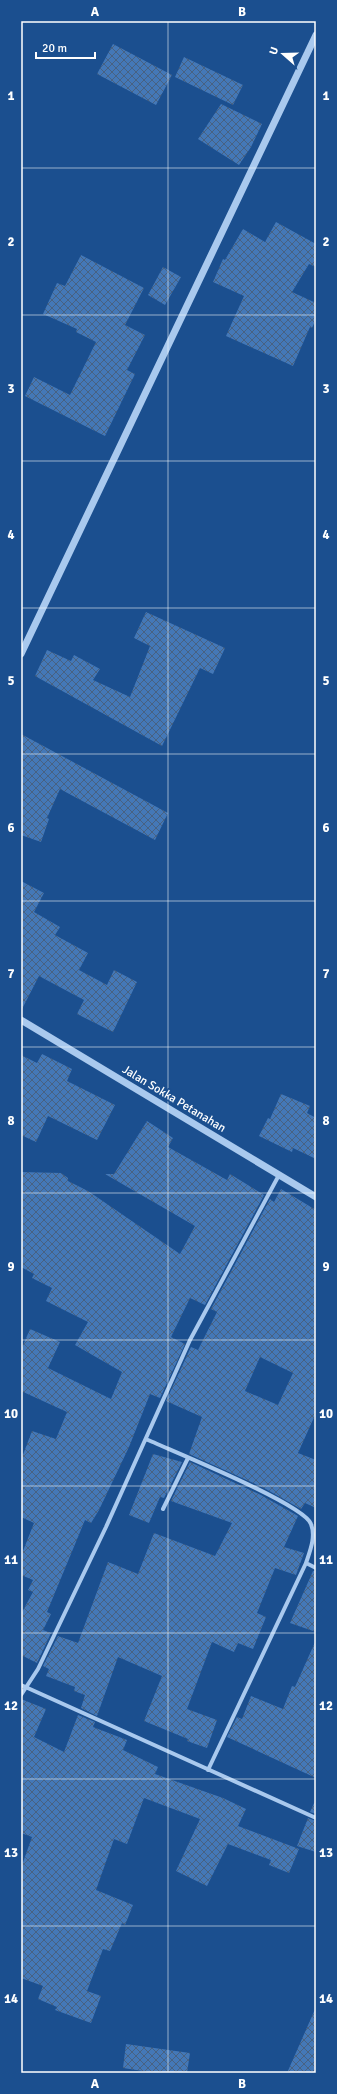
<svg xmlns="http://www.w3.org/2000/svg" width="337" height="2094" font-family="Signika,sans-serif">
  <defs>
    <pattern id="building-cross-hatch" width="8" height="8" patternUnits="userSpaceOnUse"><rect width="8" height="8" fill="#4478b7"/><path d="M0 0l8 8M0 8l8-8" fill="none" stroke="#486282"/></pattern>
  </defs>
  <rect width="100%" height="100%" fill="#1b4f8f"/>
  <!-- building -->
  <path fill="url(#building-cross-hatch)" fill-rule="evenodd" d="M 113,44 L 172,75 L 156,105 L 97,74 Z
    M 184,57 L 243,85 L 233,105 L 175,77 Z
    M 221,104 L 262,124 L 251,147 L 239,165 L 198,139 Z
    M 276,222 L 316,244 L 316,267 L 309,264 L 292,292 L 316,303 L 316,319 L 312,328 L 310,327 L 293,366 L 226,336 L 244,296 L 213,282 L 223,259 L 225,260 L 243,229 L 265,242 Z
    M 81,255 L 144,288 L 125,325 L 145,335 L 127,370 L 135,374 L 105,436 L 25,396 L 34,377 L 70,395 L 96,342 L 76,332 L 77,329 L 43,314 L 57,283 L 65,286 Z
    M 163,267 L 181,277 L 165,305 L 148,295 Z
    M 146,612 L 225,648 L 213,674 L 200,668 L 162,746 L 35,676 L 47,650 L 71,661 L 74,655 L 100,669 L 93,680 L 130,697 L 150,646 L 134,638 Z
    M 21,734 L 168,813 L 155,840 L 60,789 L 47,818 L 49,819 L 41,842 L 21,835 Z
    M 21,881 L 44,893 L 34,912 L 60,927 L 55,935 L 88,953 L 79,970 L 107,985 L 114,970 L 137,982 L 113,1032 L 77,1014 L 84,1000 L 39,976 L 21,1011 Z
    M 42,1054 L 72,1069 L 67,1081 L 115,1105 L 97,1140 L 48,1116 L 36,1142 L 21,1135 L 21,1055 L 37,1063 Z
    M 281,1094 L 310,1106 L 307,1113 L 316,1118 L 316,1159 L 293,1148 L 292,1152 L 259,1136 L 268,1118 L 270,1119 Z
    M 147,1121 L 173,1138 L 168,1147 L 227,1180 L 230,1174 L 264,1195 L 205,1305 L 190,1298 L 171,1337 L 185,1344 L 160,1398 L 150,1394 L 129,1447 L 99,1510 L 91,1523 L 85,1520 L 47,1612 L 51,1614 L 43,1630 L 51,1633 L 37,1663 L 21,1655 L 21,1614 L 33,1592 L 28,1590 L 33,1580 L 21,1575 L 21,1556 L 34,1523 L 21,1517 L 21,1460 L 32,1431 L 56,1439 L 67,1412 L 21,1391 L 21,1350 L 30,1329 L 60,1342 L 48,1368 L 111,1399 L 122,1372 L 75,1345 L 88,1322 L 46,1301 L 52,1288 L 32,1278 L 34,1274 L 21,1267 L 21,1172 L 61,1173 L 68,1178 L 68,1181 L 88,1191 L 180,1254 L 195,1226 L 105,1174 L 114,1174 Z
    M 281,1189 L 316,1210 L 316,1413 L 298,1453 L 316,1460 L 316,1508 L 305,1503 L 301,1509 L 264,1488 L 189,1454 L 202,1417 L 166,1401 L 191,1347 L 198,1350 L 217,1312 L 211,1309 L 270,1199 L 274,1202 ZM 260,1357 L 293,1373 L 278,1405 L 245,1391 Z
    M 153,1454 L 182,1462 L 164,1498 L 160,1497 L 149,1523 L 129,1515 Z
    M 190,1462 L 261,1495 L 298,1516 L 284,1547 L 304,1553 L 296,1575 L 275,1568 L 257,1613 L 266,1617 L 253,1649 L 238,1643 L 234,1652 L 212,1642 L 187,1709 L 217,1720 L 207,1748 L 187,1741 L 188,1739 L 144,1721 L 162,1676 L 118,1657 L 97,1716 L 81,1708 L 85,1695 L 74,1691 L 75,1687 L 46,1676 L 49,1669 L 43,1666 L 58,1636 L 78,1643 L 108,1562 L 138,1574 L 154,1533 L 215,1556 L 232,1523 L 171,1501 Z
    M 313,1571 L 316,1571 L 316,1632 L 290,1623 Z
    M 316,1640 L 316,1778 L 227,1737 L 237,1717 L 242,1719 L 251,1696 L 283,1709 L 292,1686 L 295,1687 Z
    M 21,1699 L 46,1709 L 34,1737 L 64,1752 L 78,1715 L 95,1722 L 93,1727 L 127,1740 L 123,1750 L 158,1767 L 155,1774 L 223,1798 L 246,1809 L 238,1826 L 299,1849 L 289,1873 L 269,1865 L 271,1860 L 228,1844 L 207,1886 L 176,1871 L 200,1819 L 144,1798 L 127,1844 L 114,1839 L 96,1890 L 133,1905 L 125,1925 L 122,1923 L 110,1951 L 103,1949 L 87,1991 L 101,1996 L 91,2023 L 55,2010 L 57,2007 L 38,1999 L 43,1986 L 21,1978 L 21,1868 L 32,1837 L 21,1833 Z
    M 315,1801 L 316,1801 L 316,1814 L 310,1812 Z
    M 308,1818 L 316,1821 L 316,1852 L 297,1846 Z
    M 316,2007 L 316,2073 L 287,2073 Z
    M 126,2044 L 190,2053 L 187,2073 L 156,2073 L 123,2068 Z"/>
  <g fill="none" stroke-linecap="round" stroke-linejoin="round">
    <!-- minor -->
    <path stroke="#a9c9ee" stroke-width="4" d="M 146,1439 C 172,1451 304,1504 311,1524 C 316,1537 310,1551 306,1563 L 208,1770
      M 163,1509 L 188,1458
      M 306,1563 L 316,1568
      M 21,1685 L 316,1818
      M 21,1695 L 38,1669 L 106,1527 L 190,1340 L 279,1175"/>
    <!-- tertiary -->
    <path stroke="#a9c9ee" stroke-width="7" d="M 21,654 L 316,35
      M 21,1020 L 316,1197"/>
  </g>
  <!-- grid -->
  <path fill="none" stroke="#fff" stroke-width="1" stroke-opacity="0.55" d="M 168,21 L 168,2073M 21,168 L 316,168M 21,315 L 316,315M 21,461 L 316,461M 21,608 L 316,608M 21,754 L 316,754M 21,901 L 316,901M 21,1047 L 316,1047M 21,1193 L 316,1193M 21,1340 L 316,1340M 21,1486 L 316,1486M 21,1633 L 316,1633M 21,1779 L 316,1779M 21,1926 L 316,1926"/>
  <g text-anchor="middle" dominant-baseline="central" stroke-width="3.5" stroke-linejoin="round" paint-order="stroke">
    <!-- street labels -->
    <g font-size="12" fill="#fff" stroke="#1b4f8f">
      <text transform="translate(174 1099) rotate(31)">Jalan Sokka Petanahan</text>
    </g>
  </g>
  <!-- border -->
  <rect width="337" height="2094" fill="none" stroke="#1b4f8f" stroke-width="44"/>
  <!-- north arrow -->
  <g transform="translate(283 54) rotate(290)" stroke="#1b4f8f" stroke-width="3" paint-order="stroke">
  <path d="M0-3L7 15L0 10L-7 15Z" fill="#ffffff"/>
  <text y="-6" font-size="11" font-weight="bold" text-anchor="middle" fill="#ffffff">U</text>
  </g>
  <!-- scale -->
  <path d="M36 52v6h59v-6" fill="none" stroke="#ffffff" stroke-width="2"/>
  <text x="42" y="52" font-size="12" fill="#ffffff" stroke="#1b4f8f" stroke-width="3" paint-order="stroke">20 m</text>
  <rect x="22" y="22" width="293" height="2050" fill="none" stroke="#fff" stroke-width="1.5"/>
  <g font-size="13" text-anchor="middle" font-weight="bold" fill="#fff">
    <text x="95" y="16">A</text>
    <text x="242" y="16">B</text>
    <text x="11" y="100">1</text>
    <text x="326" y="100">1</text>
    <text x="11" y="246">2</text>
    <text x="326" y="246">2</text>
    <text x="11" y="393">3</text>
    <text x="326" y="393">3</text>
    <text x="11" y="539">4</text>
    <text x="326" y="539">4</text>
    <text x="11" y="685">5</text>
    <text x="326" y="685">5</text>
    <text x="11" y="832">6</text>
    <text x="326" y="832">6</text>
    <text x="11" y="978">7</text>
    <text x="326" y="978">7</text>
    <text x="11" y="1125">8</text>
    <text x="326" y="1125">8</text>
    <text x="11" y="1271">9</text>
    <text x="326" y="1271">9</text>
    <text x="11" y="1418">10</text>
    <text x="326" y="1418">10</text>
    <text x="11" y="1564">11</text>
    <text x="326" y="1564">11</text>
    <text x="11" y="1710">12</text>
    <text x="326" y="1710">12</text>
    <text x="11" y="1857">13</text>
    <text x="326" y="1857">13</text>
    <text x="11" y="2003">14</text>
    <text x="326" y="2003">14</text>
    <text x="95" y="2088">A</text>
    <text x="242" y="2088">B</text>
  </g>
</svg>
